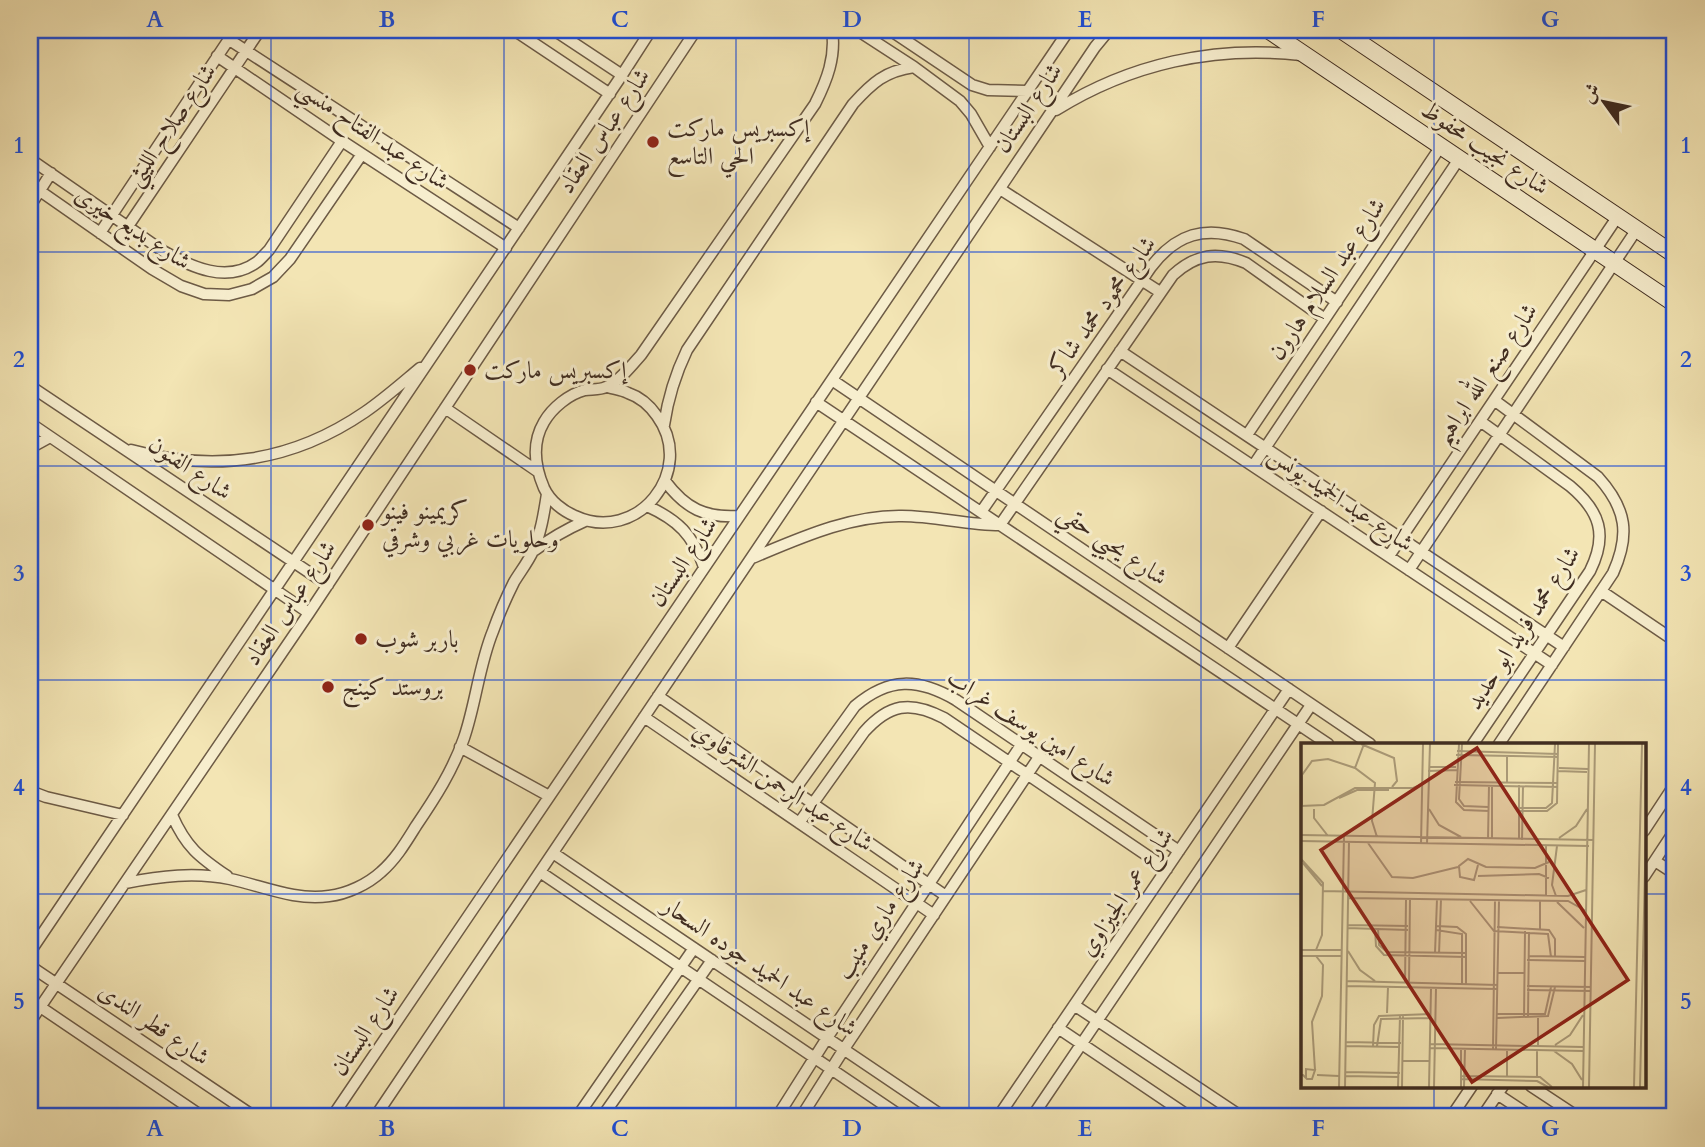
<svg xmlns="http://www.w3.org/2000/svg" width="1705" height="1147" font-family="Cardo,Amiri,serif">
  <rect width="100%" height="100%" fill="#f3e5b4"/>
  <filter id="stains"><feTurbulence type="fractalNoise" baseFrequency=".00286" numOctaves="4"/><feColorMatrix values="0 0 0 0 .2 0 0 0 0 .09 0 0 0 0 .02 0 0 0 .5 -.17"/></filter>
  <radialGradient id="worn" r=".72"><stop offset=".6" stop-color="#630" stop-opacity="0"/><stop offset="1" stop-color="#630" stop-opacity=".3"/></radialGradient>
  <g fill="none" stroke-linecap="round" stroke-linejoin="round">
    <!-- street casing -->
    <g stroke="#6d5b46" stroke-width="13">
      <path id="street" d="M 514,30 L 610,94
        M 554,30 L 622,75
        M 857,30 L 914,67 L 960,101 L 971,114 L 990,147
        M 890,30 L 972,85 L 988,90 L 1027,91
        M 30,37 L 34,30
        M 228,39 L 519,228
        M 217,56 L 342,141 L 506,248
        M 1056,110 C 1130,64 1214,45 1301,55
        M 30,159 L 163,251 C 191,267 227,284 257,262 C 261,259 265,254 269,250 L 342,141
        M 30,184 L 152,269 L 181,286 L 204,294 L 229,295 L 252,289 L 273,277 L 290,259 L 362,154
        M 1000,189 L 1160,292
        M 30,206 L 51,173
        M 100,233 L 235,30
        M 116,244 L 260,30
        M 1120,351 L 1564,647
        M 1107,369 L 1552,665
        M 832,380 L 1370,744
        M 30,386 L 328,585
        M 608,387 C 614,389 622,390 628,393 C 640,397 650,406 657,416 C 697,471 637,545 575,516 C 563,511 550,501 544,488 C 535,467 531,444 544,422 C 552,408 569,394 585,390 C 592,389 600,390 606,387 C 618,383 633,364 641,355 L 815,104 C 827,80 836,57 832,30
        M 1494,400 L 1598,477 C 1627,509 1630,535 1613,573 L 1499,744
        M 816,402 L 1328,744
        M 445,408 L 537,471
        M 30,423 L 309,613
        M 664,425 C 668,398 675,375 687,350 L 853,104 C 872,83 885,71 914,67
        M 1247,435 L 1441,146
        M 30,448 L 50,437
        M 131,450 C 215,473 292,462 365,412 C 384,399 402,383 420,368
        M 1253,466 L 1459,159
        M 665,481 C 686,509 705,518 739,516
        M 647,506 C 678,520 693,535 704,567
        M 981,512 L 1151,267 C 1176,234 1205,225 1244,239 L 1337,302
        M 535,550 C 551,538 567,529 585,521
        M 1389,556 L 1618,216
        M 752,558 C 800,538 850,515 902,516 C 935,516 967,525 1000,525 L 1173,275 C 1196,254 1217,251 1246,263 L 1325,319
        M 1409,570 L 1637,229
        M 1601,591 L 1675,641
        M 1228,648 L 1321,511
        M 658,696 L 946,896
        M 644,717 L 934,915
        M 1473,744 L 1590,571 C 1608,535 1600,511 1570,486 L 1480,421
        M 460,747 L 549,796
        M 30,791 L 46,797 L 123,815
        M 780,810 L 855,706 C 889,677 918,678 956,700 L 1179,851
        M 172,815 C 186,847 199,857 227,876
        M 799,823 L 864,732 C 889,704 910,700 944,718 L 1167,869
        M 1644,831 L 1675,784
        M 553,853 L 944,1117
        M 1655,861 L 1675,874
        M 540,872 L 902,1117
        M 1644,877 L 1675,830
        M 125,883 C 161,876 195,872 230,879 C 263,886 295,901 329,896 C 347,894 368,884 381,872 C 396,859 406,842 416,826 C 435,798 453,770 464,738 C 476,703 479,665 493,631 C 499,614 506,598 514,582 C 520,572 528,562 533,551 C 541,533 544,513 547,494
        M 30,952 L 622,75 L 651,30
        M 30,966 L 255,1117
        M 30,1000 L 203,1117
        M 1074,1005 L 1242,1117
        M 30,1022 L 309,613 L 696,30
        M 1058,1028 L 1190,1117
        M 1531,1086 L 1578,1117
        M 1497,1094 L 1532,1117
        M 332,1117 L 1069,30
        M 375,1117 L 1095,47 L 1109,30
        M 577,1117 L 694,948
        M 602,1117 L 712,960
        M 777,1117 L 827,1038 L 1021,745
        M 801,1117 L 844,1049 L 1039,757
        M 998,1117 L 1289,689
        M 1032,1117 L 1311,705
        M 1451,1117 L 1472,1086
        M 1482,1117 L 1503,1086"/>
    </g>
    <!-- secondary casing -->
    <g stroke="#402d21" stroke-width="18">
      <path id="secondary" d="M 1268,30 L 1675,304
        M 1341,30 L 1675,255"/>
    </g>
    <!-- street -->
    <use href="#street" stroke="#f7eece" stroke-width="10"/>
    <!-- secondary -->
    <use href="#secondary" stroke="#f7eece" stroke-width="16"/>
  </g>
  <!-- grid -->
  <path fill="none" stroke="#1d4ed8" stroke-width="2" stroke-opacity="0.55" d="M 271,30 L 271,1117M 504,30 L 504,1117M 736,30 L 736,1117M 969,30 L 969,1117M 1201,30 L 1201,1117M 1434,30 L 1434,744M 30,252 L 1675,252M 30,466 L 1675,466M 30,680 L 1675,680M 30,894 L 1302,894M 1644,894 L 1675,894M 1434,1086 L 1434,1117"/>
  <!-- markers -->
  <g fill="#8f2418" stroke="#f7eece" stroke-width="2.5">
    <circle cx="653" cy="142" r="7"/>
    <circle cx="470" cy="370" r="7"/>
    <circle cx="368" cy="525" r="7"/>
    <circle cx="361" cy="639" r="7"/>
    <circle cx="328" cy="687" r="7"/>
  </g>
  <g text-anchor="middle" dominant-baseline="central" stroke-width="6" stroke-linejoin="round" paint-order="stroke">
    <!-- street labels -->
    <g font-size="24" fill="#402d21" stroke="#f7eece">
      <text transform="translate(1028 108) rotate(-56)">شارع البستان</text>
      <text transform="translate(171 125) rotate(-56)">شارع صلاح الليثي</text>
      <text transform="translate(604 131) rotate(-56)">شارع عباس العقاد</text>
      <text transform="translate(373 135) rotate(34)">شارع عبد الفتاح منسي</text>
      <text transform="translate(1485 148) rotate(34)">شارع نجيب محفوظ</text>
      <text transform="translate(133 228) rotate(33)">شارع بديع خيرى</text>
      <text transform="translate(1327 279) rotate(-56)">شارع عبد السلام هارون</text>
      <text transform="translate(1102 306) rotate(-54)">شارع محمود محمد شاكر</text>
      <text transform="translate(1486 374) rotate(-56)">شارع صنع الله ابراهيم</text>
      <text transform="translate(190 468) rotate(34)">شارع الفنون</text>
      <text transform="translate(1341 499) rotate(34)">شارع عبد الحميد يونس</text>
      <text transform="translate(1113 545) rotate(34)">شارع يحيي حقي</text>
      <text transform="translate(683 562) rotate(-56)">شارع البستان</text>
      <text transform="translate(290 603) rotate(-56)">شارع عباس العقاد</text>
      <text transform="translate(1523 628) rotate(-57)">شارع محمد فريد ابو حديد</text>
      <text transform="translate(1031 728) rotate(33)">شارع امين يوسف غراب</text>
      <text transform="translate(783 787) rotate(34)">شارع عبد الرحمن الشرقاوي</text>
      <text transform="translate(1126 892) rotate(-56)">شارع عمر الجيزاوي</text>
      <text transform="translate(880 919) rotate(-56)">شارع ماري منيب</text>
      <text transform="translate(760 967) rotate(34)">شارع عبد الحميد جوده السحار</text>
      <text transform="translate(154 1024) rotate(34)">شارع قطر الندى</text>
      <text transform="translate(365 1031) rotate(-56)">شارع البستان</text>
    </g>
    <!-- poi labels -->
    <g font-size="24" fill="#402d21" stroke="#f7eece" text-anchor="start">
      <text x="667" y="128">إكسبريس ماركت<tspan x="667" dy="28">الحي التاسع</tspan></text>
      <text x="484" y="370">إكسبريس ماركت</text>
      <text x="382" y="511">كريمينو فينو<tspan x="382" dy="28">وحلويات غربي وشرقي</tspan></text>
      <text x="375" y="639">باربر شوب</text>
      <text x="342" y="687">بروستد كينج</text>
    </g>
  </g>
  <!-- overview -->
  <g transform="translate(1301 743)">
    <rect width="345" height="345" fill="#f3e5b4"/>
    <path fill="none" stroke="#ab9b79" stroke-width="2" d="M 60,1 L 93,15 L 96,38 L 91,44M 158,1 L 155,59 L 163,67 L 188,68M 161,1 L 158,56 L 163,63 L 187,64M 156,8 L 257,11M 155,12 L 257,14M 128,24 L 155,24M 54,25 L 63,1M 258,25 L 287,26M 127,28 L 156,27M 257,28 L 286,29M 154,39 L 257,40M 206,39 L 206,13M 153,42 L 257,44M 38,55 L 56,47 L 88,47M 0,63 L 23,62 L 54,45 L 112,45 L 122,41M 1,63 L 1,32 L 11,18 L 27,16 L 54,25 L 74,40 L 71,78 L 76,94M 218,65 L 245,65 L 251,60 L 254,1M 13,66 L 13,75 L 27,93M 128,66 L 138,82 L 160,94M 218,68 L 246,68 L 256,60 L 257,1M 0,92 L 293,97M 258,95 L 275,83 L 286,66M 187,96 L 188,42M 191,96 L 191,42M 218,96 L 218,42M 221,97 L 222,43M 0,98 L 288,103M 67,100 L 91,134 L 112,135 L 157,124M 120,101 L 122,1M 126,101 L 129,1M 0,116 L 22,140 L 21,192 L 15,207M 2,120 L 21,143M 177,122 L 173,137 L 159,134 L 158,123 L 167,116 L 185,124 L 234,125 L 248,119M 177,133 L 238,131 L 248,135M 21,148 L 267,153 L 285,147M 245,152 L 245,103M 255,153 L 251,142 L 256,103M 47,155 L 267,158 L 285,168M 169,158 L 193,188 L 247,191 L 250,214M 239,158 L 239,187M 256,159 L 283,185M 46,182 L 107,183M 135,183 L 156,184 L 165,191 L 165,241M 196,184 L 248,187 L 254,196 L 254,214M 46,185 L 107,187M 74,186 L 75,203 L 83,212 L 165,214M 77,186 L 78,202 L 86,209 L 165,210M 135,187 L 161,191 L 161,241M 0,207 L 41,207M 47,208 L 59,227 L 74,238M 134,210 L 136,156M 138,211 L 140,156M 0,213 L 40,213M 227,213 L 284,214M 226,217 L 284,218M 197,230 L 223,230M 45,238 L 197,242M 108,239 L 109,156M 104,241 L 105,156M 46,243 L 196,246M 226,243 L 290,244M 226,247 L 290,248M 86,270 L 87,244M 196,271 L 244,271 L 250,244M 196,275 L 247,273 L 254,244M 223,275 L 224,188M 227,275 L 228,189M 44,299 L 100,300M 129,301 L 282,304M 254,302 L 269,292 L 282,272M 44,303 L 98,304M 72,303 L 73,282 L 78,273 L 130,271M 76,303 L 80,276 L 129,275M 237,303 L 237,275M 129,305 L 282,308M 192,306 L 194,157M 195,306 L 198,158M 206,306 L 206,334M 253,308 L 271,321 L 281,337M 102,318 L 129,318M 14,327 L 11,279 L 21,253 L 22,222 L 15,213M 44,329 L 99,330M 0,332 L 2,332 L 6,336 L 11,336 L 14,327 L 5,326 L 5,335M 16,332 L 38,333M 44,333 L 98,334M 160,333 L 239,334 L 251,344M 236,333 L 236,307M 160,336 L 236,338 L 247,344M 38,344 L 43,93M 44,344 L 48,98M 97,344 L 99,273M 101,344 L 102,273M 128,344 L 130,246M 133,344 L 135,245M 160,344 L 160,306M 163,344 L 164,306M 282,344 L 288,1M 288,344 L 294,1M 333,344 L 341,1M 339,344 L 345,83"/>
    <path fill="#8f2418" fill-opacity="0.15" stroke="#8f2418" stroke-width="3.5" d="M 176,5 L 327,237 L 171,339 L 20,107 Z"/>
    <rect width="345" height="345" fill="none" stroke="#402d21" stroke-width="3.5"/>
  </g>
  <!-- margin -->
  <rect width="1705" height="1147" fill="none" stroke="#f3e5b4" stroke-width="77"/>
  <!-- north arrow -->
  <g transform="translate(1604 102) rotate(303)" stroke="#f7eece" stroke-width="5" paint-order="stroke">
  <path d="M0-5L12 26L0 18L-12 26Z" fill="#402d21"/>
  <text y="-10" font-size="19" font-weight="bold" text-anchor="middle" fill="#402d21">ش</text>
  </g>
  <rect x="38" y="38" width="1628" height="1070" fill="none" stroke="#1d4ed8" stroke-width="2.5"/>
  <g font-size="23" text-anchor="middle" font-weight="bold" fill="#1d4ed8">
    <text x="155" y="27">A</text>
    <text x="387" y="27">B</text>
    <text x="620" y="27">C</text>
    <text x="852" y="27">D</text>
    <text x="1085" y="27">E</text>
    <text x="1318" y="27">F</text>
    <text x="1550" y="27">G</text>
    <text x="19" y="153">1</text>
    <text x="1686" y="153">1</text>
    <text x="19" y="367">2</text>
    <text x="1686" y="367">2</text>
    <text x="19" y="581">3</text>
    <text x="1686" y="581">3</text>
    <text x="19" y="795">4</text>
    <text x="1686" y="795">4</text>
    <text x="19" y="1009">5</text>
    <text x="1686" y="1009">5</text>
    <text x="155" y="1136">A</text>
    <text x="387" y="1136">B</text>
    <text x="620" y="1136">C</text>
    <text x="852" y="1136">D</text>
    <text x="1085" y="1136">E</text>
    <text x="1318" y="1136">F</text>
    <text x="1550" y="1136">G</text>
  </g>
  <rect width="100%" height="100%" filter="url(#stains)"/>
  <rect width="100%" height="100%" fill="url(#worn)"/>
</svg>
